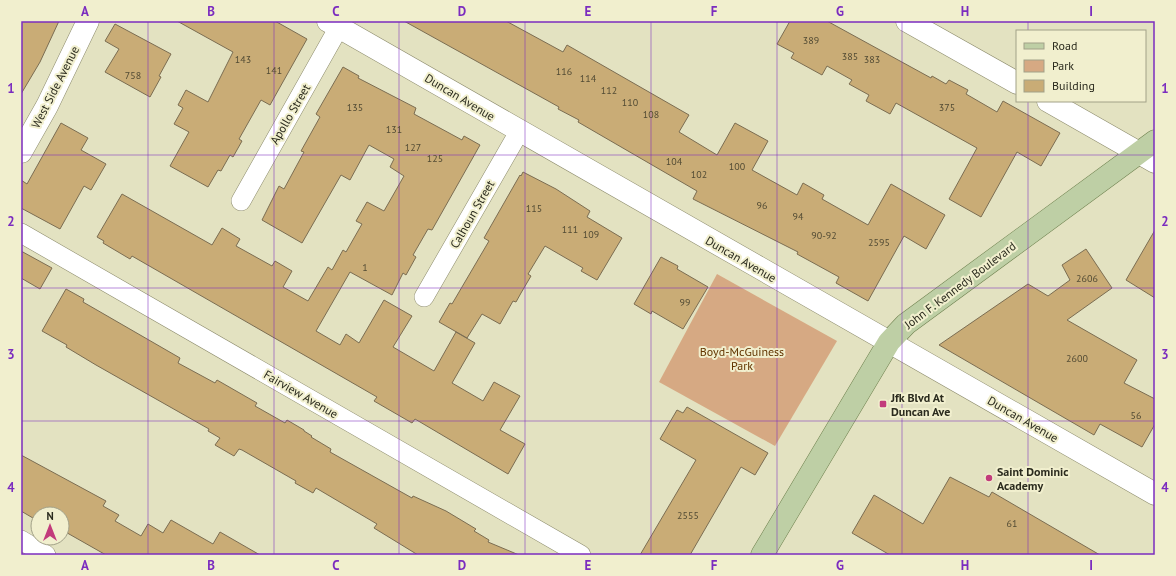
<svg xmlns="http://www.w3.org/2000/svg" width="1176" height="576" font-family="'PT Sans',sans-serif">
  <rect width="100%" height="100%" fill="#e3e2c1"/>
  <!-- green -->
  <path fill="#d6a983" d="M 717,274 L 837,341 L 775,446 L 659,382 Z"/>
  <!-- building -->
  <path fill="#c9ac76" stroke="#7b6d52" d="M 21,21 L 59,21 L 40,62 L 21,94 Z
    M 177,21 L 275,21 L 307,39 L 270,105 L 261,100 L 239,139 L 242,141 L 233,157 L 230,155 L 221,171 L 218,170 L 208,187 L 170,166 L 189,132 L 174,124 L 183,108 L 178,105 L 186,90 L 208,102 L 233,52 Z
    M 404,21 L 506,21 L 563,52 L 567,45 L 689,115 L 679,132 L 717,155 L 735,123 L 768,141 L 752,170 L 797,195 L 803,183 L 824,195 L 822,199 L 868,225 L 891,184 L 945,215 L 926,249 L 904,236 L 868,301 L 836,283 L 839,277 L 797,254 L 798,252 L 693,199 L 697,191 L 578,122 L 579,120 L 558,109 L 559,107 Z
    M 790,21 L 827,21 L 931,78 L 932,76 L 946,84 L 949,80 L 968,90 L 966,94 L 997,112 L 1003,101 L 1060,133 L 1041,166 L 1017,152 L 981,217 L 949,199 L 977,148 L 896,103 L 890,114 L 866,101 L 869,95 L 849,84 L 852,80 L 827,66 L 822,75 L 791,58 L 794,53 L 777,44 Z
    M 115,24 L 171,54 L 159,76 L 161,77 L 150,97 L 105,72 L 119,49 L 105,41 Z
    M 343,67 L 359,76 L 358,78 L 416,108 L 414,114 L 462,140 L 464,136 L 480,145 L 432,230 L 428,229 L 413,255 L 416,257 L 406,275 L 403,273 L 392,295 L 350,272 L 316,331 L 340,345 L 346,334 L 359,343 L 384,300 L 412,316 L 393,347 L 434,371 L 456,332 L 475,343 L 452,383 L 483,401 L 494,382 L 520,396 L 500,430 L 525,444 L 508,474 L 415,419 L 412,423 L 374,401 L 377,397 L 132,256 L 130,259 L 103,243 L 104,241 L 97,237 L 122,194 L 212,245 L 222,228 L 240,239 L 236,246 L 272,266 L 275,261 L 292,271 L 283,287 L 308,301 L 328,267 L 332,270 L 343,250 L 346,252 L 362,224 L 356,221 L 367,202 L 384,211 L 404,176 L 390,167 L 394,159 L 369,145 L 350,180 L 341,175 L 302,243 L 262,220 L 279,186 L 284,189 L 304,152 L 301,151 L 320,117 L 316,114 Z
    M 61,123 L 88,138 L 81,150 L 106,164 L 91,190 L 84,186 L 60,229 L 21,208 L 21,180 L 27,184 Z
    M 523,172 L 556,189 L 590,211 L 587,217 L 622,238 L 597,280 L 581,271 L 583,268 L 545,246 L 528,274 L 531,276 L 521,293 L 516,302 L 513,301 L 500,324 L 482,314 L 467,338 L 439,322 L 450,303 L 452,304 L 489,241 L 484,238 L 520,175 L 521,176 Z
    M 1155,230 L 1155,298 L 1126,280 Z
    M 1086,249 L 1112,288 L 1067,320 L 1137,360 L 1124,383 L 1155,399 L 1155,424 L 1142,447 L 1100,424 L 1094,435 L 939,345 L 1028,284 L 1048,296 L 1070,280 L 1062,265 Z
    M 21,251 L 52,268 L 40,289 L 21,278 Z
    M 661,257 L 678,266 L 677,269 L 708,287 L 683,329 L 652,311 L 651,314 L 634,304 Z
    M 66,289 L 84,299 L 83,302 L 180,358 L 178,363 L 215,383 L 217,380 L 257,403 L 255,406 L 285,423 L 287,420 L 304,430 L 304,431 L 312,436 L 311,437 L 331,449 L 330,452 L 412,498 L 413,496 L 446,511 L 476,529 L 474,531 L 489,540 L 488,542 L 519,555 L 418,555 L 374,528 L 377,524 L 316,488 L 313,493 L 295,483 L 296,481 L 242,450 L 239,449 L 234,456 L 215,445 L 220,438 L 208,431 L 209,429 L 96,365 L 66,347 L 67,345 L 42,331 Z
    M 687,407 L 768,453 L 755,475 L 741,467 L 690,555 L 640,555 L 696,460 L 660,439 L 677,410 L 683,413 Z
    M 21,455 L 106,501 L 103,506 L 119,515 L 115,521 L 141,536 L 148,524 L 163,533 L 171,520 L 213,544 L 220,532 L 260,555 L 106,555 L 62,530 L 62,514 L 38,514 L 38,521 L 21,511 Z
    M 950,477 L 989,497 L 992,492 L 1100,555 L 890,555 L 852,533 L 874,495 L 923,524 Z"/>
  <g fill="none" stroke-linecap="round" stroke-linejoin="round">
    <!-- minor casing -->
    <g stroke="#8c8b6c" stroke-width="20">
      <path id="minor" d="M 241,201 L 339,27
        M 21,233 L 581,555
        M 424,297 L 519,132
        M 21,540 L 46,555"/>
    </g>
    <!-- tertiary casing -->
    <g stroke="#8c8b6c" stroke-width="23">
      <path id="tertiary" d="M 328,21 L 1155,494
        M 907,21 L 1017,83
        M 1048,101 L 1155,162"/>
    </g>
    <!-- secondary casing -->
    <g stroke="#8c8b6c" stroke-width="23">
      <path id="secondary" d="M 21,152 L 47,106 L 88,21"/>
    </g>
    <!-- primary casing -->
    <g stroke="#6f814f" stroke-width="23">
      <path id="primary" d="M 762,555 L 889,342 L 906,324 L 1155,141"/>
    </g>
    <!-- minor -->
    <use href="#minor" stroke="#fff" stroke-width="19"/>
    <!-- tertiary -->
    <use href="#tertiary" stroke="#fff" stroke-width="22"/>
    <!-- secondary -->
    <use href="#secondary" stroke="#fff" stroke-width="22"/>
    <!-- primary -->
    <use href="#primary" stroke="#becfa5" stroke-width="22"/>
  </g>
  <!-- grid -->
  <path fill="none" stroke="#7b2cbf" stroke-width="1" stroke-opacity="0.55" d="M 148,21 L 148,555M 274,21 L 274,555M 399,21 L 399,555M 525,21 L 525,555M 651,21 L 651,555M 777,21 L 777,555M 902,21 L 902,555M 1028,21 L 1028,31M 1028,101 L 1028,555M 21,155 L 1155,155M 21,288 L 1155,288M 21,421 L 1155,421"/>
  <!-- markers -->
  <g fill="#c23b7b" stroke="#f1efce" stroke-width="1.5">
    <rect x="879" y="400" width="8" height="8" rx="2"/>
    <circle cx="989" cy="478" r="4"/>
  </g>
  <g text-anchor="middle" dominant-baseline="central" stroke-width="4" stroke-linejoin="round" paint-order="stroke">
    <!-- number labels -->
    <g font-size="10" fill="#524b34">
      <text x="811" y="40">389</text>
      <text x="850" y="56">385</text>
      <text x="243" y="59">143</text>
      <text x="872" y="59">383</text>
      <text x="274" y="70">141</text>
      <text x="564" y="71">116</text>
      <text x="133" y="75">758</text>
      <text x="588" y="78">114</text>
      <text x="609" y="90">112</text>
      <text x="630" y="102">110</text>
      <text x="355" y="107">135</text>
      <text x="947" y="107">375</text>
      <text x="651" y="114">108</text>
      <text x="394" y="129">131</text>
      <text x="413" y="147">127</text>
      <text x="435" y="158">125</text>
      <text x="674" y="161">104</text>
      <text x="737" y="166">100</text>
      <text x="699" y="174">102</text>
      <text x="762" y="205">96</text>
      <text x="534" y="208">115</text>
      <text x="798" y="216">94</text>
      <text x="570" y="229">111</text>
      <text x="591" y="234">109</text>
      <text x="824" y="235">90-92</text>
      <text x="879" y="242">2595</text>
      <text x="365" y="267">1</text>
      <text x="1087" y="278">2606</text>
      <text x="685" y="302">99</text>
      <text x="1077" y="358">2600</text>
      <text x="1136" y="415">56</text>
      <text x="688" y="515">2555</text>
      <text x="1012" y="523">61</text>
    </g>
    <!-- street labels -->
    <g font-size="12" fill="#2b2b1e" stroke="#f1efce">
      <text transform="translate(55 87) rotate(-63)">West Side Avenue</text>
      <text transform="translate(460 97) rotate(31)">Duncan Avenue</text>
      <text transform="translate(290 114) rotate(-60)">Apollo Street</text>
      <text transform="translate(472 214) rotate(-60)">Calhoun Street</text>
      <text transform="translate(741 259) rotate(30)">Duncan Avenue</text>
      <text transform="translate(960 285) rotate(-37)">John F. Kennedy Boulevard</text>
      <text transform="translate(301 394) rotate(30)">Fairview Avenue</text>
      <text transform="translate(1023 419) rotate(30)">Duncan Avenue</text>
    </g>
    <!-- park labels -->
    <g font-size="12" fill="#623501" stroke="#f1efce">
      <text x="742" y="351">Boyd-McGuiness<tspan x="742" dy="14">Park</tspan></text>
    </g>
    <!-- poi labels -->
    <g font-size="12" font-weight="bold" fill="#2b2b1e" stroke="#f1efce" text-anchor="start">
      <text x="891" y="397">Jfk Blvd At<tspan x="891" dy="14">Duncan Ave</tspan></text>
      <text x="997" y="471">Saint Dominic<tspan x="997" dy="14">Academy</tspan></text>
    </g>
  </g>
  <!-- border -->
  <rect width="1176" height="576" fill="none" stroke="#f1efce" stroke-width="44"/>
  <!-- legend -->
  <rect x="1016" y="30" width="130" height="72" fill="#f1efce" stroke="#a2a188"/>
  <rect x="1024" y="43" width="20" height="6" fill="#becfa5" stroke="#a2a188"/>
  <text x="1052" y="50" font-size="12" fill="#2b2b1e">Road</text>
  <rect x="1024" y="60" width="20" height="12" fill="#d6a983" stroke="#a2a188"/>
  <text x="1052" y="70" font-size="12" fill="#2b2b1e">Park</text>
  <rect x="1024" y="80" width="20" height="12" fill="#c9ac76" stroke="#a2a188"/>
  <text x="1052" y="90" font-size="12" fill="#2b2b1e">Building</text>
  <!-- north arrow -->
  <g transform="translate(50 526)"><circle r="19" fill="#f1efce" stroke="#a2a188"/>
  <path d="M0-3L7 15L0 10L-7 15Z" fill="#c23b7b"/>
  <text y="-6" font-size="11" font-weight="bold" text-anchor="middle" fill="#2b2b1e">N</text>
  </g>
  <rect x="22" y="22" width="1132" height="532" fill="none" stroke="#7b2cbf" stroke-width="1.5"/>
  <g font-size="13" text-anchor="middle" font-weight="bold" fill="#7b2cbf">
    <text x="85" y="16">A</text>
    <text x="211" y="16">B</text>
    <text x="336" y="16">C</text>
    <text x="462" y="16">D</text>
    <text x="588" y="16">E</text>
    <text x="714" y="16">F</text>
    <text x="840" y="16">G</text>
    <text x="965" y="16">H</text>
    <text x="1091" y="16">I</text>
    <text x="11" y="93">1</text>
    <text x="1165" y="93">1</text>
    <text x="11" y="226">2</text>
    <text x="1165" y="226">2</text>
    <text x="11" y="359">3</text>
    <text x="1165" y="359">3</text>
    <text x="11" y="492">4</text>
    <text x="1165" y="492">4</text>
    <text x="85" y="570">A</text>
    <text x="211" y="570">B</text>
    <text x="336" y="570">C</text>
    <text x="462" y="570">D</text>
    <text x="588" y="570">E</text>
    <text x="714" y="570">F</text>
    <text x="840" y="570">G</text>
    <text x="965" y="570">H</text>
    <text x="1091" y="570">I</text>
  </g>
</svg>
